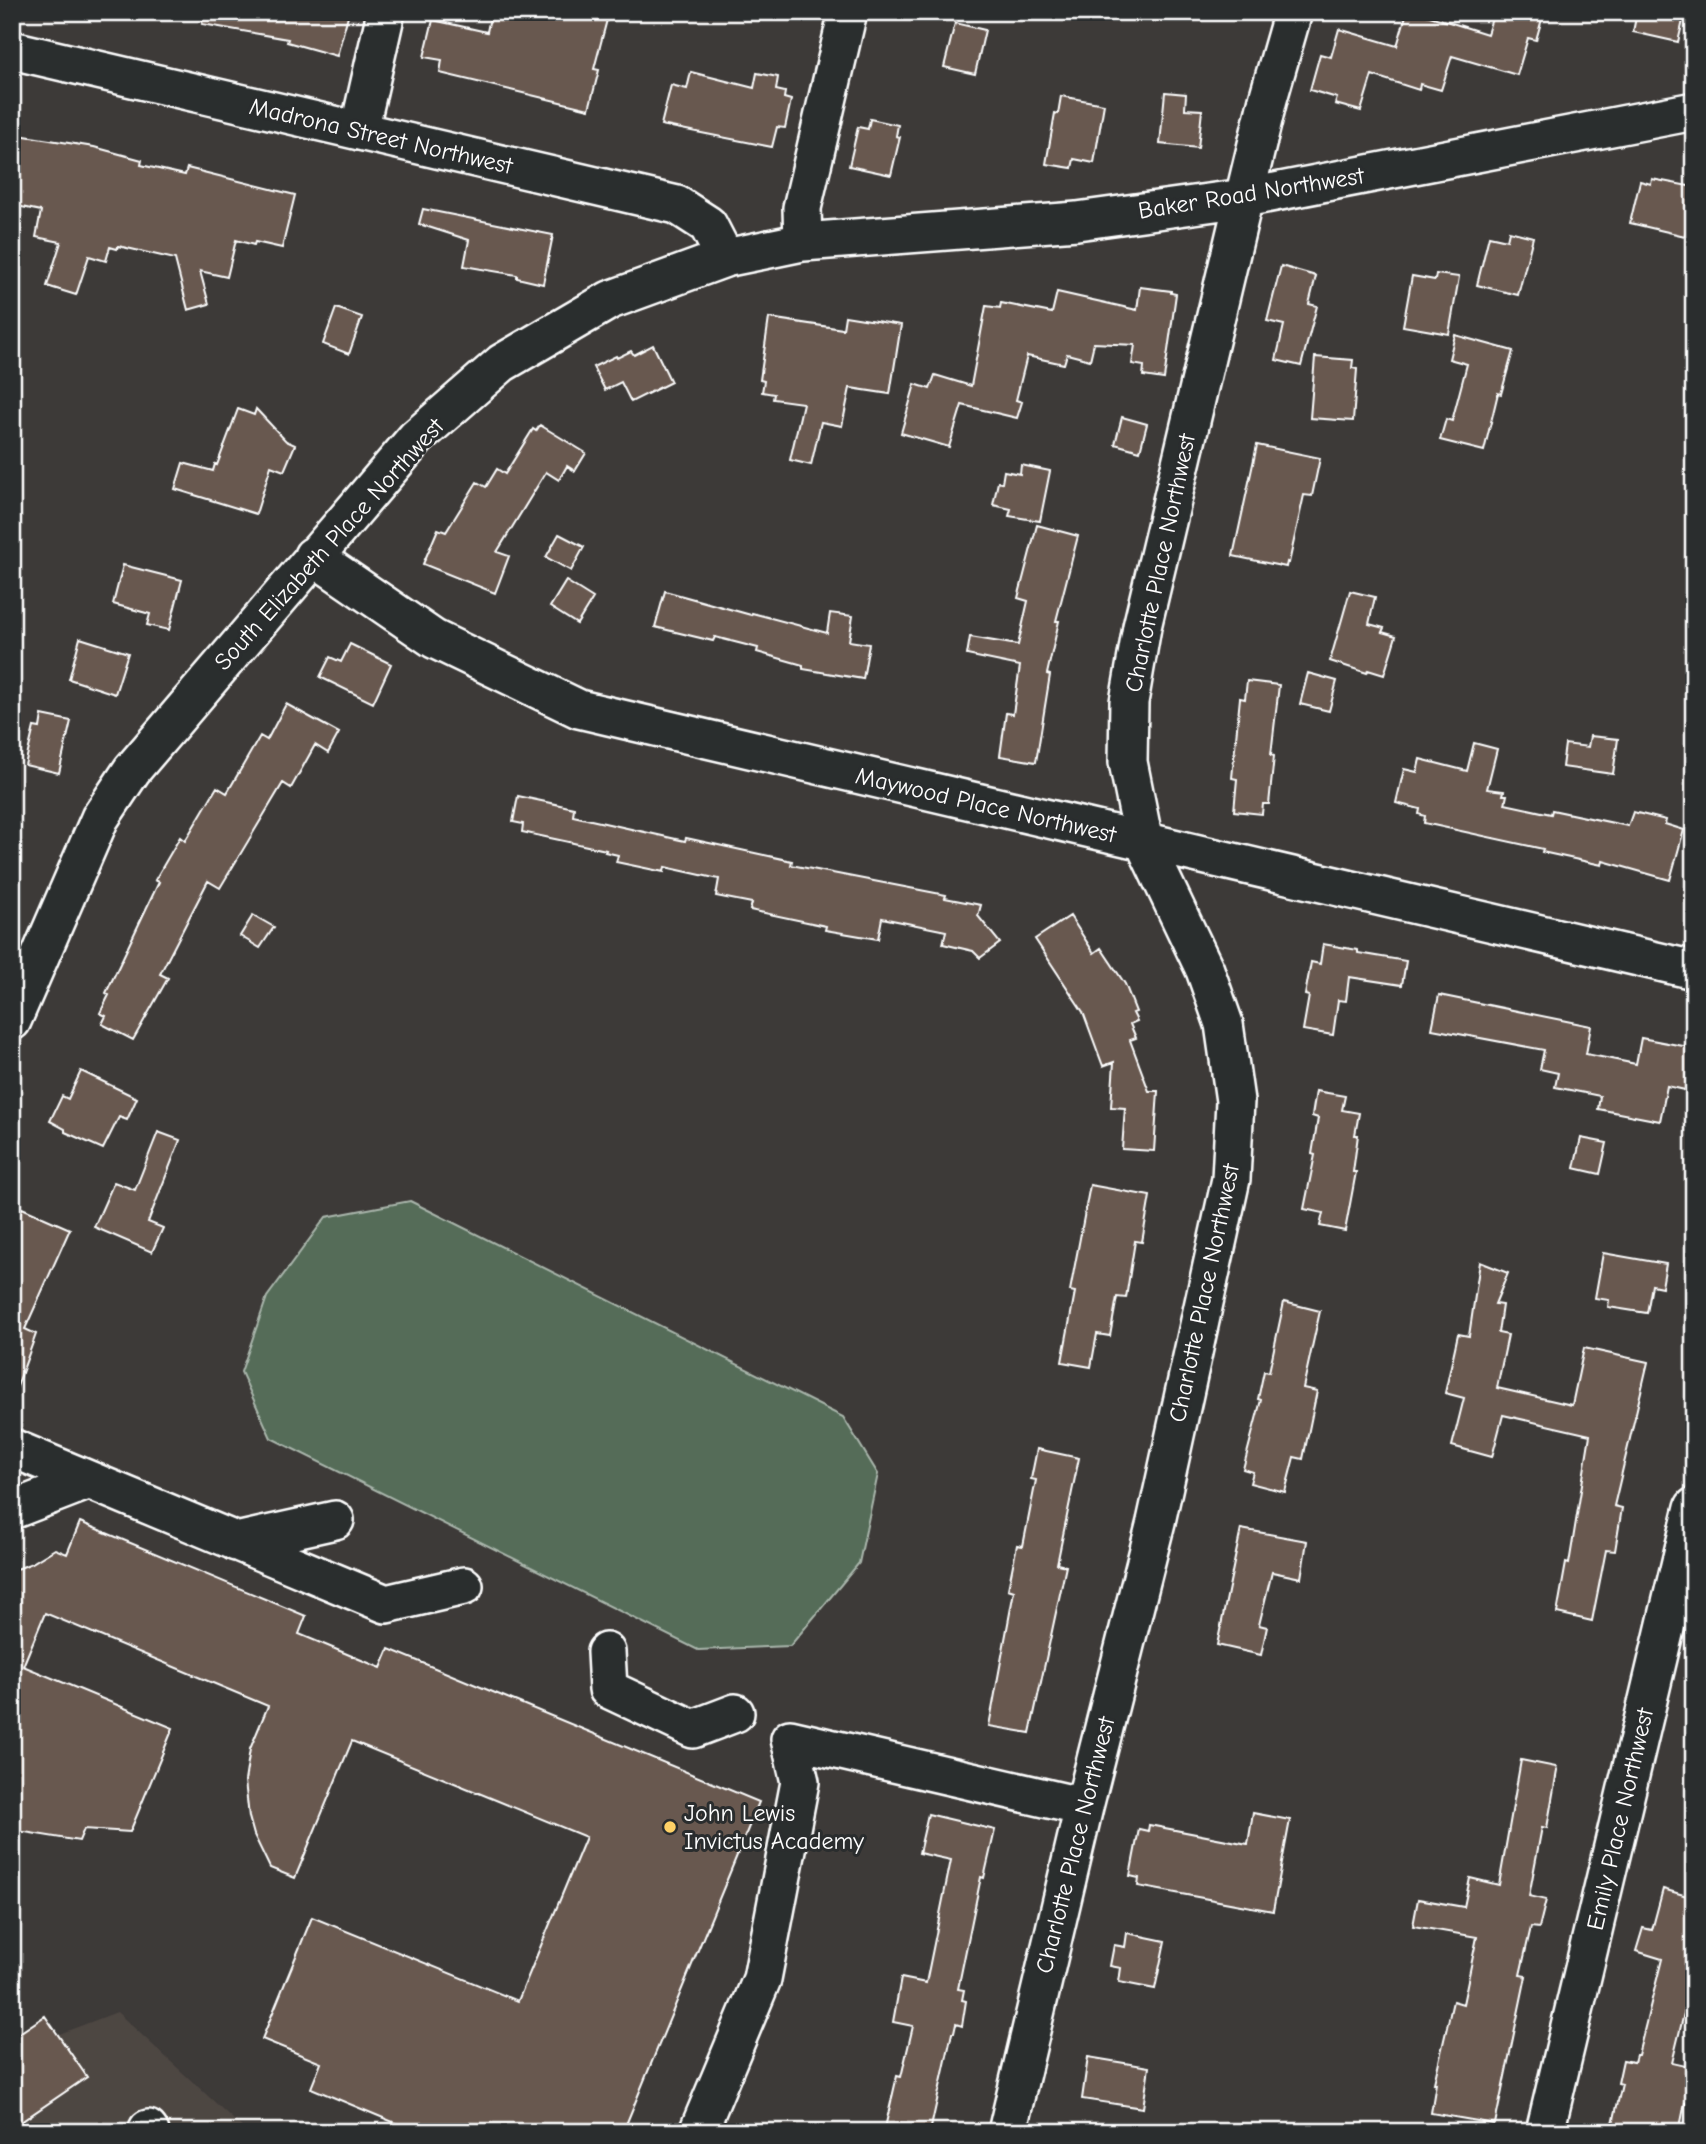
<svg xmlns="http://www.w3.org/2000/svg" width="1706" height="2144" font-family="'Comic Neue',sans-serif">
  <rect width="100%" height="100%" fill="#3d3a38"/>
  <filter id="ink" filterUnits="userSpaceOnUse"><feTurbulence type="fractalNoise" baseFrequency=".0143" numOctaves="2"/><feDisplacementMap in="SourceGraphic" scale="14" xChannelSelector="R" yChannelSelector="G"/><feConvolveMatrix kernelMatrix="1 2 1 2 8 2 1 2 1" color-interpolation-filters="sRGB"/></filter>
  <g filter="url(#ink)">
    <!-- built -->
    <path fill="#4e4743" d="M 117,2012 L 247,2132 L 12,2132 L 12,2052 Z"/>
    <!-- green -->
    <path fill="#546c59" stroke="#aab6ac" stroke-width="2" d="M 410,1201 L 843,1417 L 878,1474 L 859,1563 L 790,1646 L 698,1650 L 271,1438 L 241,1372 L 267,1297 L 326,1217 Z"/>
    <!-- building -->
    <path fill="#685850" stroke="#fff" stroke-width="2" d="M 204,12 L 349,12 L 337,56 L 287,42 L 288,39 L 202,24 Z
      M 491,12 L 505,12 L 527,17 L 528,12 L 609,12 L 594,69 L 599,70 L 589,109 L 440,73 L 442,60 L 424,57 L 433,20 L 487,32 Z
      M 1407,12 L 1417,12 L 1487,34 L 1494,12 L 1521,12 L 1542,19 L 1536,40 L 1528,38 L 1517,75 L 1452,56 L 1441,90 L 1420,84 L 1419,90 L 1372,75 L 1361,111 L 1335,104 L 1337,98 L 1310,90 L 1320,54 L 1331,57 L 1339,29 L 1397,46 Z
      M 1637,12 L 1685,12 L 1678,42 L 1633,32 Z
      M 955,23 L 985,30 L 975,74 L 944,67 Z
      M 691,72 L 754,88 L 757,73 L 778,77 L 776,90 L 785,92 L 784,98 L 791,100 L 785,128 L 777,127 L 772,147 L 661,125 L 671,85 L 687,89 Z
      M 1165,92 L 1186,94 L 1185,109 L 1202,110 L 1198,148 L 1160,144 Z
      M 1061,96 L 1104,104 L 1094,163 L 1074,159 L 1072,168 L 1046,164 L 1055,113 L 1058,114 Z
      M 870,119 L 898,125 L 896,136 L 900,137 L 891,175 L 849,166 L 858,127 L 868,129 Z
      M 12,134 L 94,147 L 142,160 L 141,165 L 185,175 L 187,168 L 295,195 L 282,248 L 255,242 L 254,245 L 236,240 L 227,277 L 200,271 L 209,304 L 188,310 L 175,259 L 118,246 L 117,249 L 110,247 L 106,261 L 89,256 L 76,295 L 47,286 L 61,242 L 36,237 L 41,211 L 12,205 Z
      M 1652,179 L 1694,187 L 1694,201 L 1685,236 L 1630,223 L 1640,181 L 1651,184 Z
      M 423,209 L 553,235 L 543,284 L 517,278 L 517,275 L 464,266 L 469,240 L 419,224 Z
      M 1509,231 L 1533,237 L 1518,295 L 1477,285 L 1489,236 L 1507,240 Z
      M 1281,266 L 1316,276 L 1309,304 L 1317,306 L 1301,366 L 1276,360 L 1284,325 L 1267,321 Z
      M 1436,274 L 1459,277 L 1449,334 L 1403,326 L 1412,276 L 1435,280 Z
      M 1140,287 L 1171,291 L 1171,293 L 1176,294 L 1164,379 L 1143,376 L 1144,366 L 1132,364 L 1135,345 L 1094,343 L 1090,360 L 1067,354 L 1064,364 L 1027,356 L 1016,400 L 1022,402 L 1017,418 L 962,405 L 949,447 L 901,433 L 915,384 L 930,389 L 935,375 L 971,386 L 986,306 L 1000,308 L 1001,303 L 1052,313 L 1057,292 L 1137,310 Z
      M 336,308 L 362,317 L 349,354 L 323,344 Z
      M 845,316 L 901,325 L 890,394 L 850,388 L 842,426 L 821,422 L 811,465 L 790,460 L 803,403 L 773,399 L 774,394 L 762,392 L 764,381 L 760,380 L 769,318 L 843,329 Z
      M 1455,335 L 1513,351 L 1501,394 L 1498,393 L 1484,451 L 1440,440 L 1446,419 L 1452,421 L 1467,364 L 1449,359 Z
      M 653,345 L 671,382 L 631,402 L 621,382 L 605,390 L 593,367 L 616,356 L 617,358 L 631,351 L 634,355 Z
      M 1315,357 L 1353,360 L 1352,368 L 1357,369 L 1353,421 L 1310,418 Z
      M 238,409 L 254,415 L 256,409 L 286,441 L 295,445 L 284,471 L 271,466 L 256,514 L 175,489 L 183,463 L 213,471 L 215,464 L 217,465 Z
      M 1122,417 L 1147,424 L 1140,451 L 1115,444 Z
      M 540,425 L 586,453 L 575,471 L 567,466 L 559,480 L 546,472 L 497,552 L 509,556 L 495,593 L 423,564 L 438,529 L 446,532 L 477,482 L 486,487 L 497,469 L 505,474 L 533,429 L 536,431 Z
      M 1257,445 L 1320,458 L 1312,496 L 1304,495 L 1289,563 L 1287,562 L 1286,567 L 1233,556 Z
      M 1021,465 L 1050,471 L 1040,521 L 1009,516 L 1011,509 L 993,505 L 998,482 L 1002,483 L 1004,471 L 1020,474 Z
      M 1037,525 L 1078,536 L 1056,621 L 1059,621 L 1047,674 L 1050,675 L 1036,762 L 1000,756 L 1006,713 L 1013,714 L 1020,666 L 967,655 L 970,637 L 1018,645 L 1028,601 L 1018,598 Z
      M 559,534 L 584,547 L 571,571 L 546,557 Z
      M 123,565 L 182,580 L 169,630 L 147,625 L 150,614 L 113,604 Z
      M 566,581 L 593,598 L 577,624 L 550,607 Z
      M 665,591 L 751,615 L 752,613 L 827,633 L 830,613 L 853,616 L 849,641 L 869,644 L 863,679 L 803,669 L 803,665 L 757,652 L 758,648 L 715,637 L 713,641 L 655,627 Z
      M 1350,591 L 1375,597 L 1369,624 L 1384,628 L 1382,632 L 1396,636 L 1384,675 L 1368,670 L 1367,673 L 1330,661 Z
      M 80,638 L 128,653 L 115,694 L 69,679 Z
      M 350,644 L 391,664 L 373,703 L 320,677 L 330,657 L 341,662 Z
      M 1308,673 L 1337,681 L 1329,711 L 1300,704 Z
      M 1247,681 L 1279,685 L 1271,755 L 1274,756 L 1269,804 L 1263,804 L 1262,814 L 1234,811 L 1237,779 L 1232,778 L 1240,698 L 1245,699 Z
      M 286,704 L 339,733 L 328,753 L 315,745 L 291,788 L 283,783 L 220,888 L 208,881 L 160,974 L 168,978 L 133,1040 L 102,1024 L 106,1016 L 100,1013 L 109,995 L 106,993 L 159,882 L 155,880 L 180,837 L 185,841 L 217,787 L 227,793 L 260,736 L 267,740 Z
      M 42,715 L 71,721 L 59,773 L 25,765 L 34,727 L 40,728 Z
      M 1590,736 L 1618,739 L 1613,774 L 1562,767 L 1565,744 L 1588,747 Z
      M 1474,743 L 1497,749 L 1487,789 L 1504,791 L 1503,795 L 1507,795 L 1505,804 L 1551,814 L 1552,810 L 1628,826 L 1633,812 L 1666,820 L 1665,824 L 1684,830 L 1670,880 L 1603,861 L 1602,865 L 1542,852 L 1543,849 L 1424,823 L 1425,816 L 1419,814 L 1420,809 L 1396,803 L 1404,769 L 1417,772 L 1420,759 L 1467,771 Z
      M 518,796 L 574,808 L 573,816 L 685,841 L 686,838 L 792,861 L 791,865 L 946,895 L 945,898 L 981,905 L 978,916 L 1000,943 L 980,958 L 973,951 L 943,944 L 946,931 L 882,918 L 878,939 L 825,930 L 826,926 L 750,910 L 752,903 L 716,896 L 719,879 L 665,867 L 664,872 L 616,862 L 618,855 L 605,852 L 606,850 L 522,832 L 523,824 L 513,822 Z
      M 253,915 L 274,927 L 260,948 L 240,936 Z
      M 1070,916 L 1094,953 L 1101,948 L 1125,984 L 1136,1012 L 1133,1013 L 1137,1021 L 1130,1024 L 1136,1038 L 1130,1040 L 1149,1091 L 1158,1091 L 1154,1151 L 1122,1149 L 1125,1108 L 1111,1107 L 1114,1062 L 1103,1066 L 1083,1012 L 1035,939 Z
      M 1323,944 L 1358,950 L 1358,953 L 1406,961 L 1402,985 L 1349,977 L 1346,1001 L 1338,1000 L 1333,1035 L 1303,1030 L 1309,996 L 1305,995 L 1311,962 L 1320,964 Z
      M 1439,995 L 1591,1026 L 1586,1054 L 1636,1064 L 1641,1038 L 1694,1048 L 1694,1092 L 1667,1086 L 1660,1121 L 1598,1109 L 1600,1096 L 1555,1087 L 1558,1073 L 1540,1069 L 1544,1050 L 1432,1029 Z
      M 81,1071 L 137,1098 L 127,1120 L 119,1117 L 103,1149 L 65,1132 L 65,1129 L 50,1121 L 62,1096 L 68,1099 Z
      M 1316,1091 L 1345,1096 L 1342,1110 L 1359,1113 L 1355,1135 L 1358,1135 L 1353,1172 L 1356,1172 L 1345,1231 L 1320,1226 L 1323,1213 L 1304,1209 L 1315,1155 L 1312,1154 L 1318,1118 L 1312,1116 Z
      M 158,1132 L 180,1140 L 148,1222 L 163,1228 L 152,1252 L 94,1227 L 114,1182 L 135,1190 Z
      M 1581,1138 L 1607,1143 L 1600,1174 L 1574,1168 Z
      M 1090,1185 L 1150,1196 L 1142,1242 L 1135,1241 L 1126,1298 L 1117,1297 L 1110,1336 L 1097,1334 L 1091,1367 L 1062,1362 L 1075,1292 L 1070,1291 Z
      M 22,1208 L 70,1229 L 25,1329 L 36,1334 L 15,1392 L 12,1392 L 12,1230 Z
      M 1603,1253 L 1666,1264 L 1662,1287 L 1652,1285 L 1647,1313 L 1608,1307 L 1609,1300 L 1595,1298 Z
      M 1480,1262 L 1508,1273 L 1495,1304 L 1502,1305 L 1498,1333 L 1508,1335 L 1497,1388 L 1572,1405 L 1584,1348 L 1648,1362 L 1614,1506 L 1622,1508 L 1615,1551 L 1606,1550 L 1592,1621 L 1557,1613 L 1566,1563 L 1569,1564 L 1590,1435 L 1503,1415 L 1492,1457 L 1452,1446 L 1464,1398 L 1445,1393 L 1458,1334 L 1469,1336 Z
      M 1284,1302 L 1320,1311 L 1303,1388 L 1317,1391 L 1303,1459 L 1294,1457 L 1285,1492 L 1250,1483 L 1253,1472 L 1243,1469 L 1261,1400 L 1258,1399 L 1264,1371 L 1269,1372 Z
      M 1037,1449 L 1079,1458 L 1057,1564 L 1066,1566 L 1030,1733 L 989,1726 L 1014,1591 L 1008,1589 L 1017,1545 L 1023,1546 L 1036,1480 L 1031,1479 Z
      M 80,1522 L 306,1616 L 299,1634 L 359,1659 L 381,1668 L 389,1649 L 759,1802 L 623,2132 L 417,2132 L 311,2088 L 321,2063 L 262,2039 L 312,1917 L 518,2001 L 586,1837 L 352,1741 L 295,1878 L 270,1868 L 254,1835 L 249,1817 L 245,1781 L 250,1749 L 268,1706 L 45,1613 L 23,1666 L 173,1728 L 130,1832 L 84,1829 L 79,1841 L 12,1830 L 12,1571 L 32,1563 L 55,1549 L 67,1554 Z
      M 1241,1529 L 1307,1541 L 1301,1578 L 1272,1572 L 1259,1625 L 1267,1627 L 1261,1655 L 1217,1645 Z
      M 1521,1760 L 1556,1767 L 1557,1771 L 1547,1828 L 1542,1827 L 1529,1896 L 1546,1900 L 1539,1928 L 1531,1927 L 1520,1975 L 1526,1976 L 1495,2124 L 1431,2113 L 1436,2083 L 1434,2083 L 1453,2001 L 1463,2004 L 1477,1937 L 1413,1926 L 1418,1899 L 1464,1907 L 1470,1878 L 1499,1885 Z
      M 1253,1813 L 1290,1820 L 1273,1911 L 1138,1886 L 1139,1878 L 1130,1876 L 1139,1829 L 1148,1831 L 1149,1825 L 1248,1844 Z
      M 928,1814 L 995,1830 L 984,1878 L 981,1877 L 958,1989 L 964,1990 L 962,2000 L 966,2001 L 962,2026 L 956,2024 L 954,2033 L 952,2033 L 930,2132 L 884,2132 L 897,2076 L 901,2077 L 913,2026 L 893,2022 L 901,1978 L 926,1983 L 951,1860 L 919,1853 Z
      M 1663,1889 L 1694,1898 L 1694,1972 L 1672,2063 L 1694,2068 L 1694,2105 L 1685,2103 L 1679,2132 L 1611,2132 L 1622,2084 L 1618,2083 L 1623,2060 L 1634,2062 L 1636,2055 L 1638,2055 L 1662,1959 L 1636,1951 L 1643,1928 L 1652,1930 Z
      M 1127,1933 L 1165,1941 L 1155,1989 L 1119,1982 L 1121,1968 L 1110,1966 L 1114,1945 L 1125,1947 Z
      M 45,2016 L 87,2077 L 12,2128 L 12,2038 Z
      M 1088,2057 L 1149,2067 L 1143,2108 L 1082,2099 Z"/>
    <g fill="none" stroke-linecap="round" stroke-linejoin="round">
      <!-- minor casing -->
      <g stroke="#fff" stroke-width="42">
        <path id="minor" d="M 12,50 L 677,205 L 708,225 L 725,258
          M 359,131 L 386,12
          M 803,242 L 802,208 L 848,12
          M 313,556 L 434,639 L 579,709 L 1694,970
          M 12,1021 L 100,818 L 132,770 L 416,438 L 502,363 L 610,300 L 725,258 L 803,242 L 1077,221 L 1244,198 L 1694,111
          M 12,1448 L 386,1604 L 464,1586
          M 12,1510 L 87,1481
          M 236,1542 L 335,1520
          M 606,1652 L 608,1689 L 693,1729 L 735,1713
          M 148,2129 L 150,2132
          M 698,2132 L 762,1979 L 800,1782 L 790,1739 L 1084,1807
          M 1007,2132 L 1084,1807 L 1156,1522 L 1231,1179 L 1235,1101 L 1224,1024 L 1205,970 L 1144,842 L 1128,762 L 1129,702 L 1142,627 L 1244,198 L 1268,99 L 1293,12
          M 1545,2132 L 1694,1507"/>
      </g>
      <!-- minor -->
      <use href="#minor" stroke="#2a2d2e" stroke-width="37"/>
    </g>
  </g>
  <!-- markers -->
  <circle fill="#ffd166" stroke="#2a2d2e" stroke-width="2.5" cx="670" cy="1827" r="7"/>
  <g text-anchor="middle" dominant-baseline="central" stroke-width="6" stroke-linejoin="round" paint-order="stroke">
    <!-- street labels -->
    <g font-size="24" fill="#fff" stroke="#2a2d2e">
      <text transform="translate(381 136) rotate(13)">Madrona Street Northwest</text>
      <text transform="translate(1251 193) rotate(-9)">Baker Road Northwest</text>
      <text transform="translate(329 544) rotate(-48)">South Elizabeth Place Northwest</text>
      <text transform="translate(1160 563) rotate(-78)">Charlotte Place Northwest</text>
      <text transform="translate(986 805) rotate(13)">Maywood Place Northwest</text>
      <text transform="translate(1204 1293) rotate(-78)">Charlotte Place Northwest</text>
      <text transform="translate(1620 1819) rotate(-77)">Emily Place Northwest</text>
      <text transform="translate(1075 1845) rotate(-76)">Charlotte Place Northwest</text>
    </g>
    <!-- poi labels -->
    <g font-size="24" fill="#fff" stroke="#2a2d2e" text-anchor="start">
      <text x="684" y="1813">John Lewis<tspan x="684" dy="28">Invictus Academy</tspan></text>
    </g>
  </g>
  <!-- margin -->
  <rect width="1706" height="2144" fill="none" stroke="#2a2d2e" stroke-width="42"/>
  <rect x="21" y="21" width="1664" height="2102" fill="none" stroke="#fff" stroke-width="2.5" filter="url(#ink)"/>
</svg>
